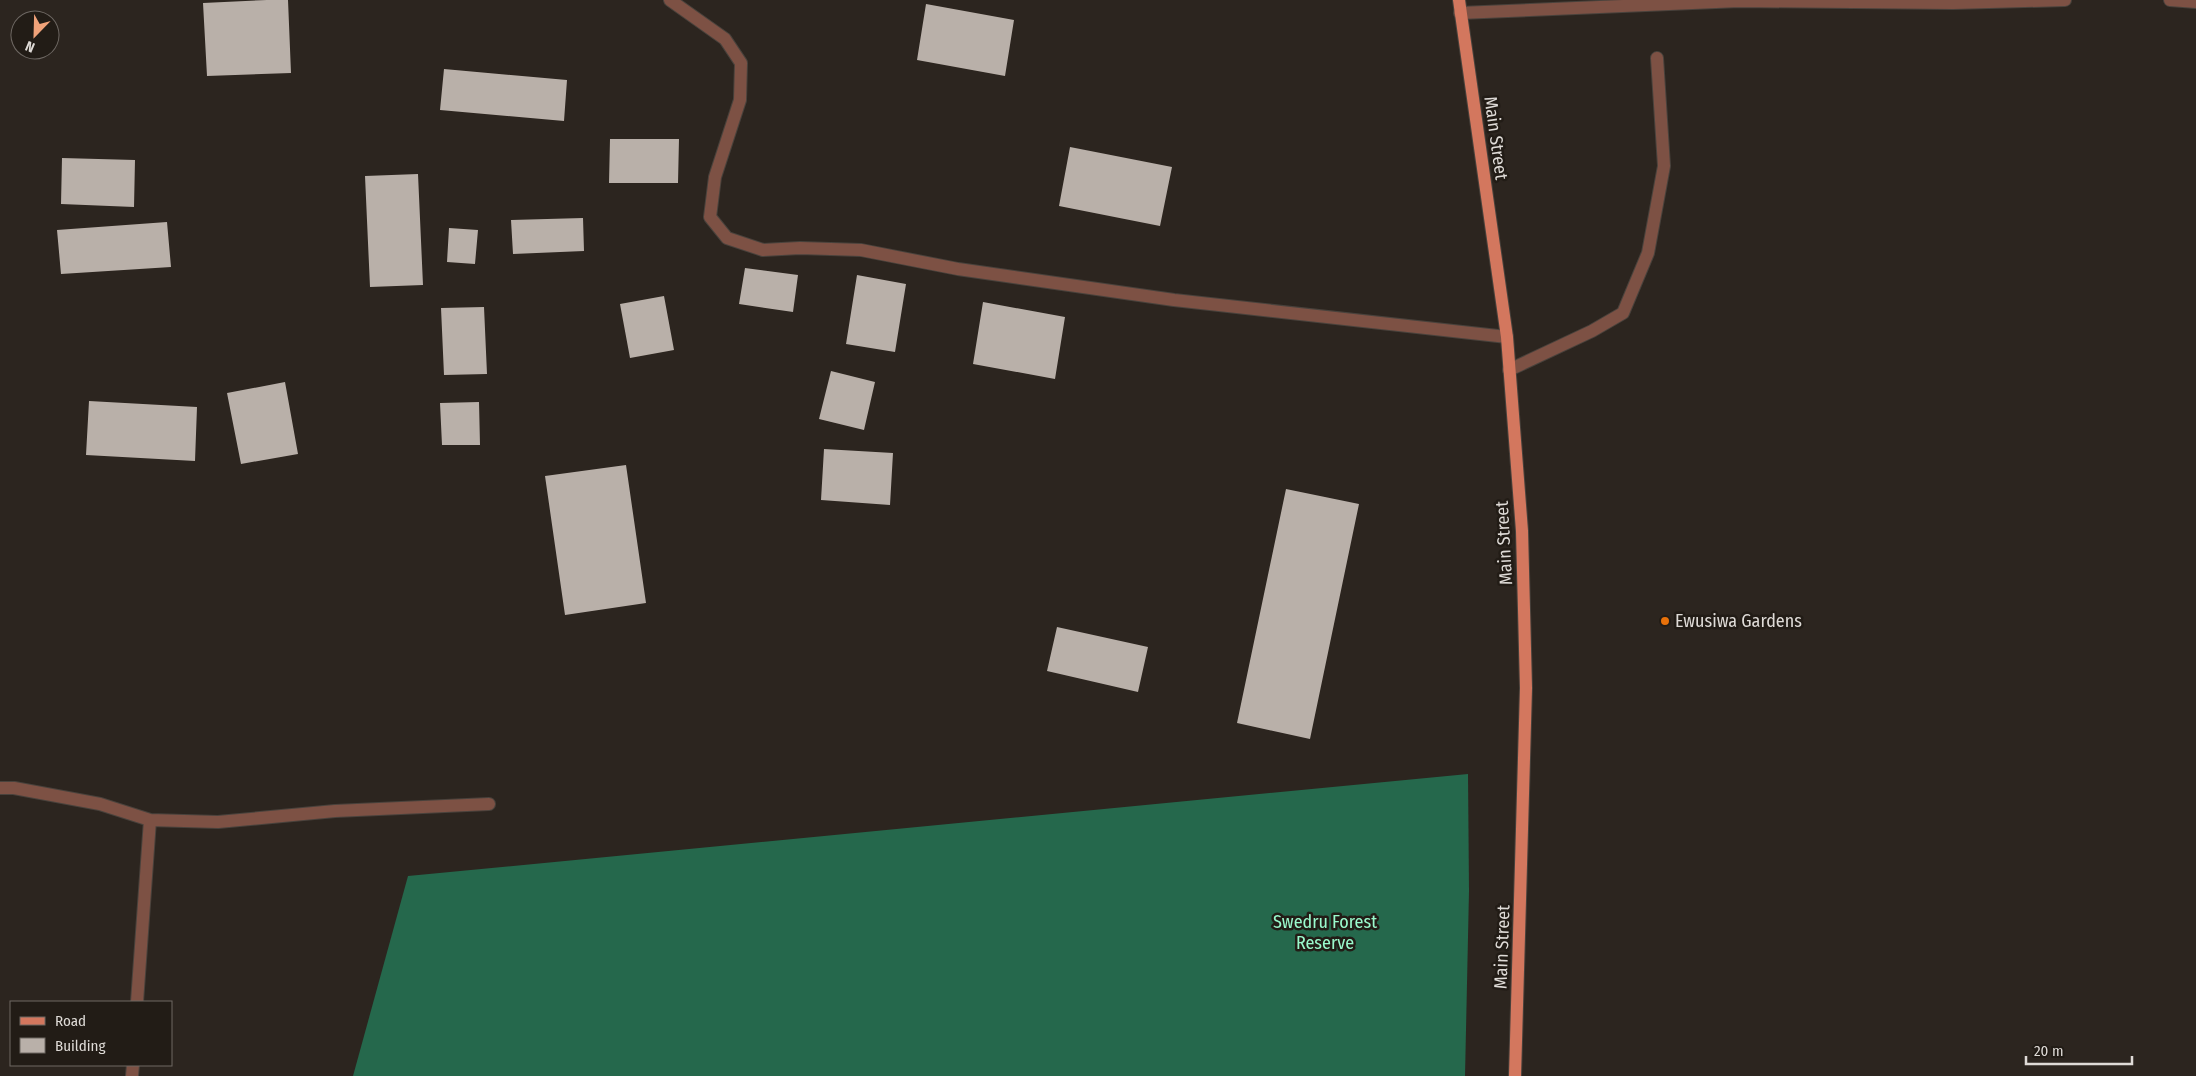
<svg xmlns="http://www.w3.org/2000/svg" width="2196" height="1076" font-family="'Fira Sans Condensed',sans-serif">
  <rect width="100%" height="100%" fill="#2c251f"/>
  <!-- forest -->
  <path fill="#25684c" d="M 1468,774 L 1469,891 L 1465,1076 L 353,1076 L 408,876 Z"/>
  <!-- building -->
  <path fill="#b9b0a9" d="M 267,0 L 288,0 L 291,73 L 207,76 L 203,3 Z
    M 926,4 L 1014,20 L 1005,76 L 917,60 Z
    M 444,69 L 567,80 L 564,121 L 440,110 Z
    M 610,139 L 679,139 L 678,183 L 609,183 Z
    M 1070,147 L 1172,167 L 1160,226 L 1059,206 Z
    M 62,158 L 135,160 L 134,207 L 61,204 Z
    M 418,174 L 423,285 L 370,287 L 365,176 Z
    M 583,218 L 584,251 L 513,254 L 511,220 Z
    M 167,222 L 171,267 L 61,274 L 57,230 Z
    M 449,228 L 478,230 L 475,264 L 447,262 Z
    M 745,268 L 798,275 L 793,312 L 739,304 Z
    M 857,275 L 906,284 L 895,352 L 846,344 Z
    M 664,296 L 674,350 L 630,358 L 620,304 Z
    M 983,302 L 1065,317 L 1055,379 L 973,364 Z
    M 484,307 L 487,374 L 444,375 L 441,308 Z
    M 831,371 L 875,382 L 864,430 L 819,419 Z
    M 285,382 L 298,454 L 241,464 L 227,393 Z
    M 89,401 L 197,407 L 195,461 L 86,455 Z
    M 479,402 L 480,445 L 442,445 L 440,403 Z
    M 824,449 L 893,453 L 890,505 L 821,500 Z
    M 626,465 L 646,603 L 565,615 L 545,476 Z
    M 1286,489 L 1359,504 L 1310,739 L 1237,723 Z
    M 1057,627 L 1148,647 L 1138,692 L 1047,671 Z"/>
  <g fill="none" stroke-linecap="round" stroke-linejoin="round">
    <!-- service casing -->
    <g stroke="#49423c" stroke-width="14">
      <path id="service" d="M 1509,370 L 1592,331 L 1623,313 L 1648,253 L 1664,166 L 1657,58"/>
    </g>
    <!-- minor casing -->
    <g stroke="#49423c" stroke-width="14">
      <path id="minor" d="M 670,0 L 725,39 L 741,63 L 740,100 L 715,177 L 710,217 L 727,238 L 763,250 L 800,248 L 861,250 L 958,269 L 1174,300 L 1507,337
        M 2170,0 L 2196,2
        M 1460,13 L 1739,1 L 1953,3 L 2065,0
        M 0,788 L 14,788 L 100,804 L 150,820 L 218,822 L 335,811 L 489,804
        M 137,1002 L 150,820
        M 132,1076 L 133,1065"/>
    </g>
    <!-- primary casing -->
    <g stroke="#49423c" stroke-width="14">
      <path id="primary" d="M 1459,0 L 1507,337 L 1522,531 L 1526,688 L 1515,1076"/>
    </g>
    <!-- service -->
    <use href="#service" stroke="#7d5144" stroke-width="12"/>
    <!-- minor -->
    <use href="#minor" stroke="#7d5144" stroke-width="12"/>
    <!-- primary -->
    <use href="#primary" stroke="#d3775e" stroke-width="12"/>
  </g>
  <!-- markers -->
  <circle fill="#e8710a" stroke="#221c16" stroke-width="2" cx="1665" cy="621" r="5"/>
  <g text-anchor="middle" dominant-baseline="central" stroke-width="5" stroke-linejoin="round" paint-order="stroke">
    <!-- street labels -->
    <g font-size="18" fill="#dfdbd7" stroke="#221c16">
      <text transform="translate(1496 138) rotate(82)">Main Street</text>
      <text transform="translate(1504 543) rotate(-93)">Main Street</text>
      <text transform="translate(1502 947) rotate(-88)">Main Street</text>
    </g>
    <!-- poi labels -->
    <g font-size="18" fill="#dfdbd7" stroke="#221c16" text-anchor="start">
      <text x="1675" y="621">Ewusiwa Gardens</text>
    </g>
    <!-- park labels -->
    <g font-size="18" fill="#9afacd" stroke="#221c16">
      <text x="1325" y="922">Swedru Forest<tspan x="1325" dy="21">Reserve</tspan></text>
    </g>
  </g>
  <!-- legend -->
  <rect x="10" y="1001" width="162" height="65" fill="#221c16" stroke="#6e6863"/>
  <rect x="20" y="1017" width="25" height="8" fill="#d3775e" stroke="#6e6863"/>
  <text x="55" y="1026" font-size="15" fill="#dfdbd7">Road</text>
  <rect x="20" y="1038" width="25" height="15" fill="#b9b0a9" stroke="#6e6863"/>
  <text x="55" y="1051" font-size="15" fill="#dfdbd7">Building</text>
  <!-- north arrow -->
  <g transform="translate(35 35) rotate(203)"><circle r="24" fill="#221c16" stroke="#6e6863"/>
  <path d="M0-4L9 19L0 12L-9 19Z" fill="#f0a279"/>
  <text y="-8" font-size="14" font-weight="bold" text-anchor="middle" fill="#dfdbd7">N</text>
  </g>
  <!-- scale -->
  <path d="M2026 1056v8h106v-8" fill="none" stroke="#dfdbd7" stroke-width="2.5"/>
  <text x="2034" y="1056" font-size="15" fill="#dfdbd7" stroke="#221c16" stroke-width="4" paint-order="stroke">20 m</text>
</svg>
